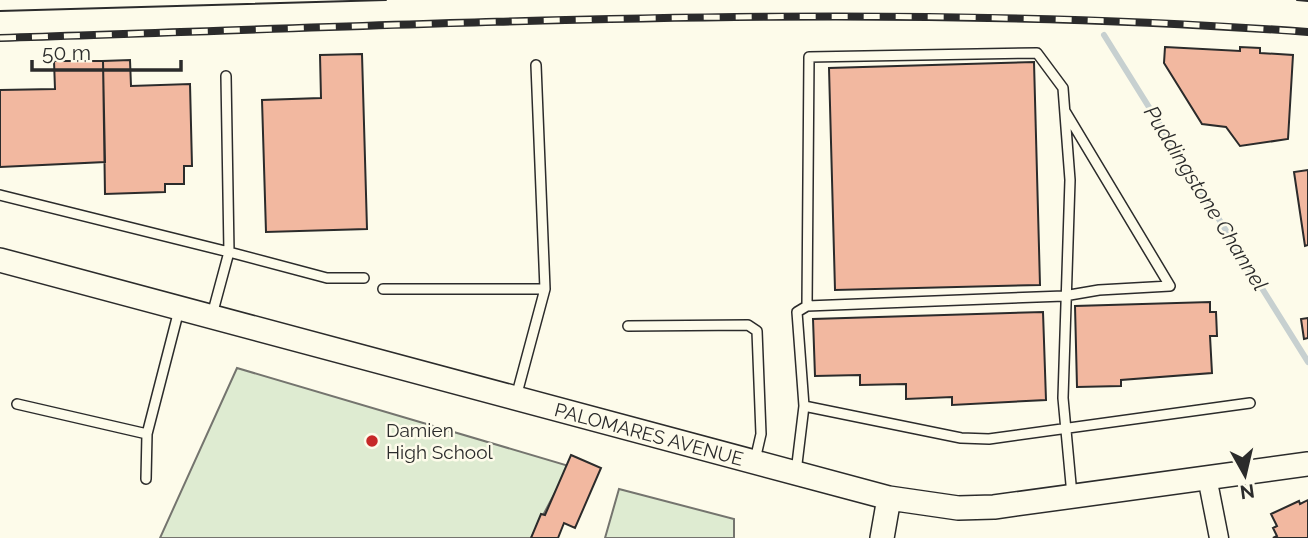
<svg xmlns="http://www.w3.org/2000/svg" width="1308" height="538" font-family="Raleway,sans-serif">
  <rect width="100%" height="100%" fill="#fdfbea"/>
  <!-- green -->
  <path fill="#deebd1" stroke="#74746e" stroke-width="2" d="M 237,368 L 569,466 L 531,538 L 160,538 Z
    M 619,489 L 734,519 L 734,538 L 605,538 Z"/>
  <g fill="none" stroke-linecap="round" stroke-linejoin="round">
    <!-- stream -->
    <path stroke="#c7d0d0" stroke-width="6" d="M 1104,35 L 1308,362"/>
  </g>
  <!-- building -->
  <path fill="#f2b8a0" stroke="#2b2b2b" stroke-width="2" d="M 1165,47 L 1240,51 L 1240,47 L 1260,48 L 1260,53 L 1293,55 L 1288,139 L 1240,146 L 1226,127 L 1202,124 L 1164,63 Z
    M 362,54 L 367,229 L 266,232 L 262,100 L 321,98 L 320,55 Z
    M 130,60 L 131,86 L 190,84 L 192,166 L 184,166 L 184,184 L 165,184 L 165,192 L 105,194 L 103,61 Z
    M 54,61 L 103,61 L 105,162 L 0,167 L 0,90 L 55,89 Z
    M 1034,62 L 1040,285 L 835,290 L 829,68 Z
    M 1308,170 L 1308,245 L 1305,246 L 1294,172 Z
    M 1210,302 L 1210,312 L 1216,312 L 1217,336 L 1210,336 L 1212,373 L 1121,380 L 1121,386 L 1077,387 L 1075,306 Z
    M 1043,312 L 1046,400 L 952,405 L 952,397 L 906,399 L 906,384 L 860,385 L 860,375 L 815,376 L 813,319 Z
    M 1308,318 L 1308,338 L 1304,339 L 1301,319 Z
    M 571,455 L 601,468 L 575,528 L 564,523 L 558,538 L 531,538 L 541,514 L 545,515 Z
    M 1308,500 L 1308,538 L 1273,538 L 1277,536 L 1273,528 L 1277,526 L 1271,514 L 1299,501 L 1300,504 Z"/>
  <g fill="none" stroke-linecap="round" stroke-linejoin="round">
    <!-- service casing -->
    <g stroke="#2b2b2b" stroke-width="12">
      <path id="service" d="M 1065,111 L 1170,286 L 1099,290 L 1064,296 L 807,306 L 809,57 L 1037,53 L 1063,88 L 1070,180 L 1063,398 L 1072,495
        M 0,195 L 229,252 L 226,76
        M 383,289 L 545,289
        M 807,306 L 797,312 L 804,406 L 961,438 L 989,439 L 1250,403
        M 212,315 L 229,252 L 327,278 L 364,278
        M 628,326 L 748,325 L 757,331 L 761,434 L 755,460
        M 516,397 L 545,289 L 536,65
        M 17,404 L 147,434
        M 796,472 L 804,406
        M 146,479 L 147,434 L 179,310"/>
    </g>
    <!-- minor casing -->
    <g stroke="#2b2b2b" stroke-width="21">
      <path id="minor" d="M 1207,477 L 1219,538"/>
    </g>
    <!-- tertiary casing -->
    <g stroke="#2b2b2b" stroke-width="26">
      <path id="tertiary" d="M 0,260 L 889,498 L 958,508 L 994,507 L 1308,464
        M 882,538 L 889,498"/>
    </g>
    <!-- service -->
    <use href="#service" stroke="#fdfbea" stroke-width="9"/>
    <!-- minor -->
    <use href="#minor" stroke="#fdfbea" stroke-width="18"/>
    <!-- tertiary -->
    <use href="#tertiary" stroke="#fdfbea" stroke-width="23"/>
    <!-- tram -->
    <path stroke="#2b2b2b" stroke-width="2" d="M 1297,0 L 1308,1
      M 0,11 L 386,0"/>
    <!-- rail casing -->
    <g stroke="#2b2b2b" stroke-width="8">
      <path id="rail" d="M 0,38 C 435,25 873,0 1308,32"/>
    </g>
    <!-- rail -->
    <use href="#rail" stroke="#fdfbea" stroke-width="5" stroke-dasharray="16" stroke-linecap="butt"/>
  </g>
  <!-- markers -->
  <circle fill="#c62828" stroke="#fdfbea" stroke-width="2.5" cx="372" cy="441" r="7"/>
  <g text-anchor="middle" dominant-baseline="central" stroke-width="5" stroke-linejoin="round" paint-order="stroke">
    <!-- poi labels -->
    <g font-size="19" fill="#2b2b2b" stroke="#fdfbea" text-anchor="start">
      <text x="386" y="430">Damien<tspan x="386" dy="22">High School</tspan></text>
    </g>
    <!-- street labels -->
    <g font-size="19" fill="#2b2b2b" stroke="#fdfbea">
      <text transform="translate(649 434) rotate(15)">PALOMARES AVENUE</text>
    </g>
    <!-- water labels -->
    <g font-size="21" font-style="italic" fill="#2b2b2b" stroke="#fdfbea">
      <text transform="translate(1206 198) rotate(58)">Puddingstone Channel</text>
    </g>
  </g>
  <!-- north arrow -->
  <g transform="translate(1245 475) rotate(172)" stroke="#fdfbea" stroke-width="5" paint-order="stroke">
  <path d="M0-5L12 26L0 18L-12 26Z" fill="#2b2b2b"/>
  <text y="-10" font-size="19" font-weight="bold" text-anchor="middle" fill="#2b2b2b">N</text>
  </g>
  <!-- scale -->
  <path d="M32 60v10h149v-10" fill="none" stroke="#2b2b2b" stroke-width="3.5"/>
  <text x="42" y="60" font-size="21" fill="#2b2b2b" stroke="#fdfbea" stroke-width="5" paint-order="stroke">50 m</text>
</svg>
